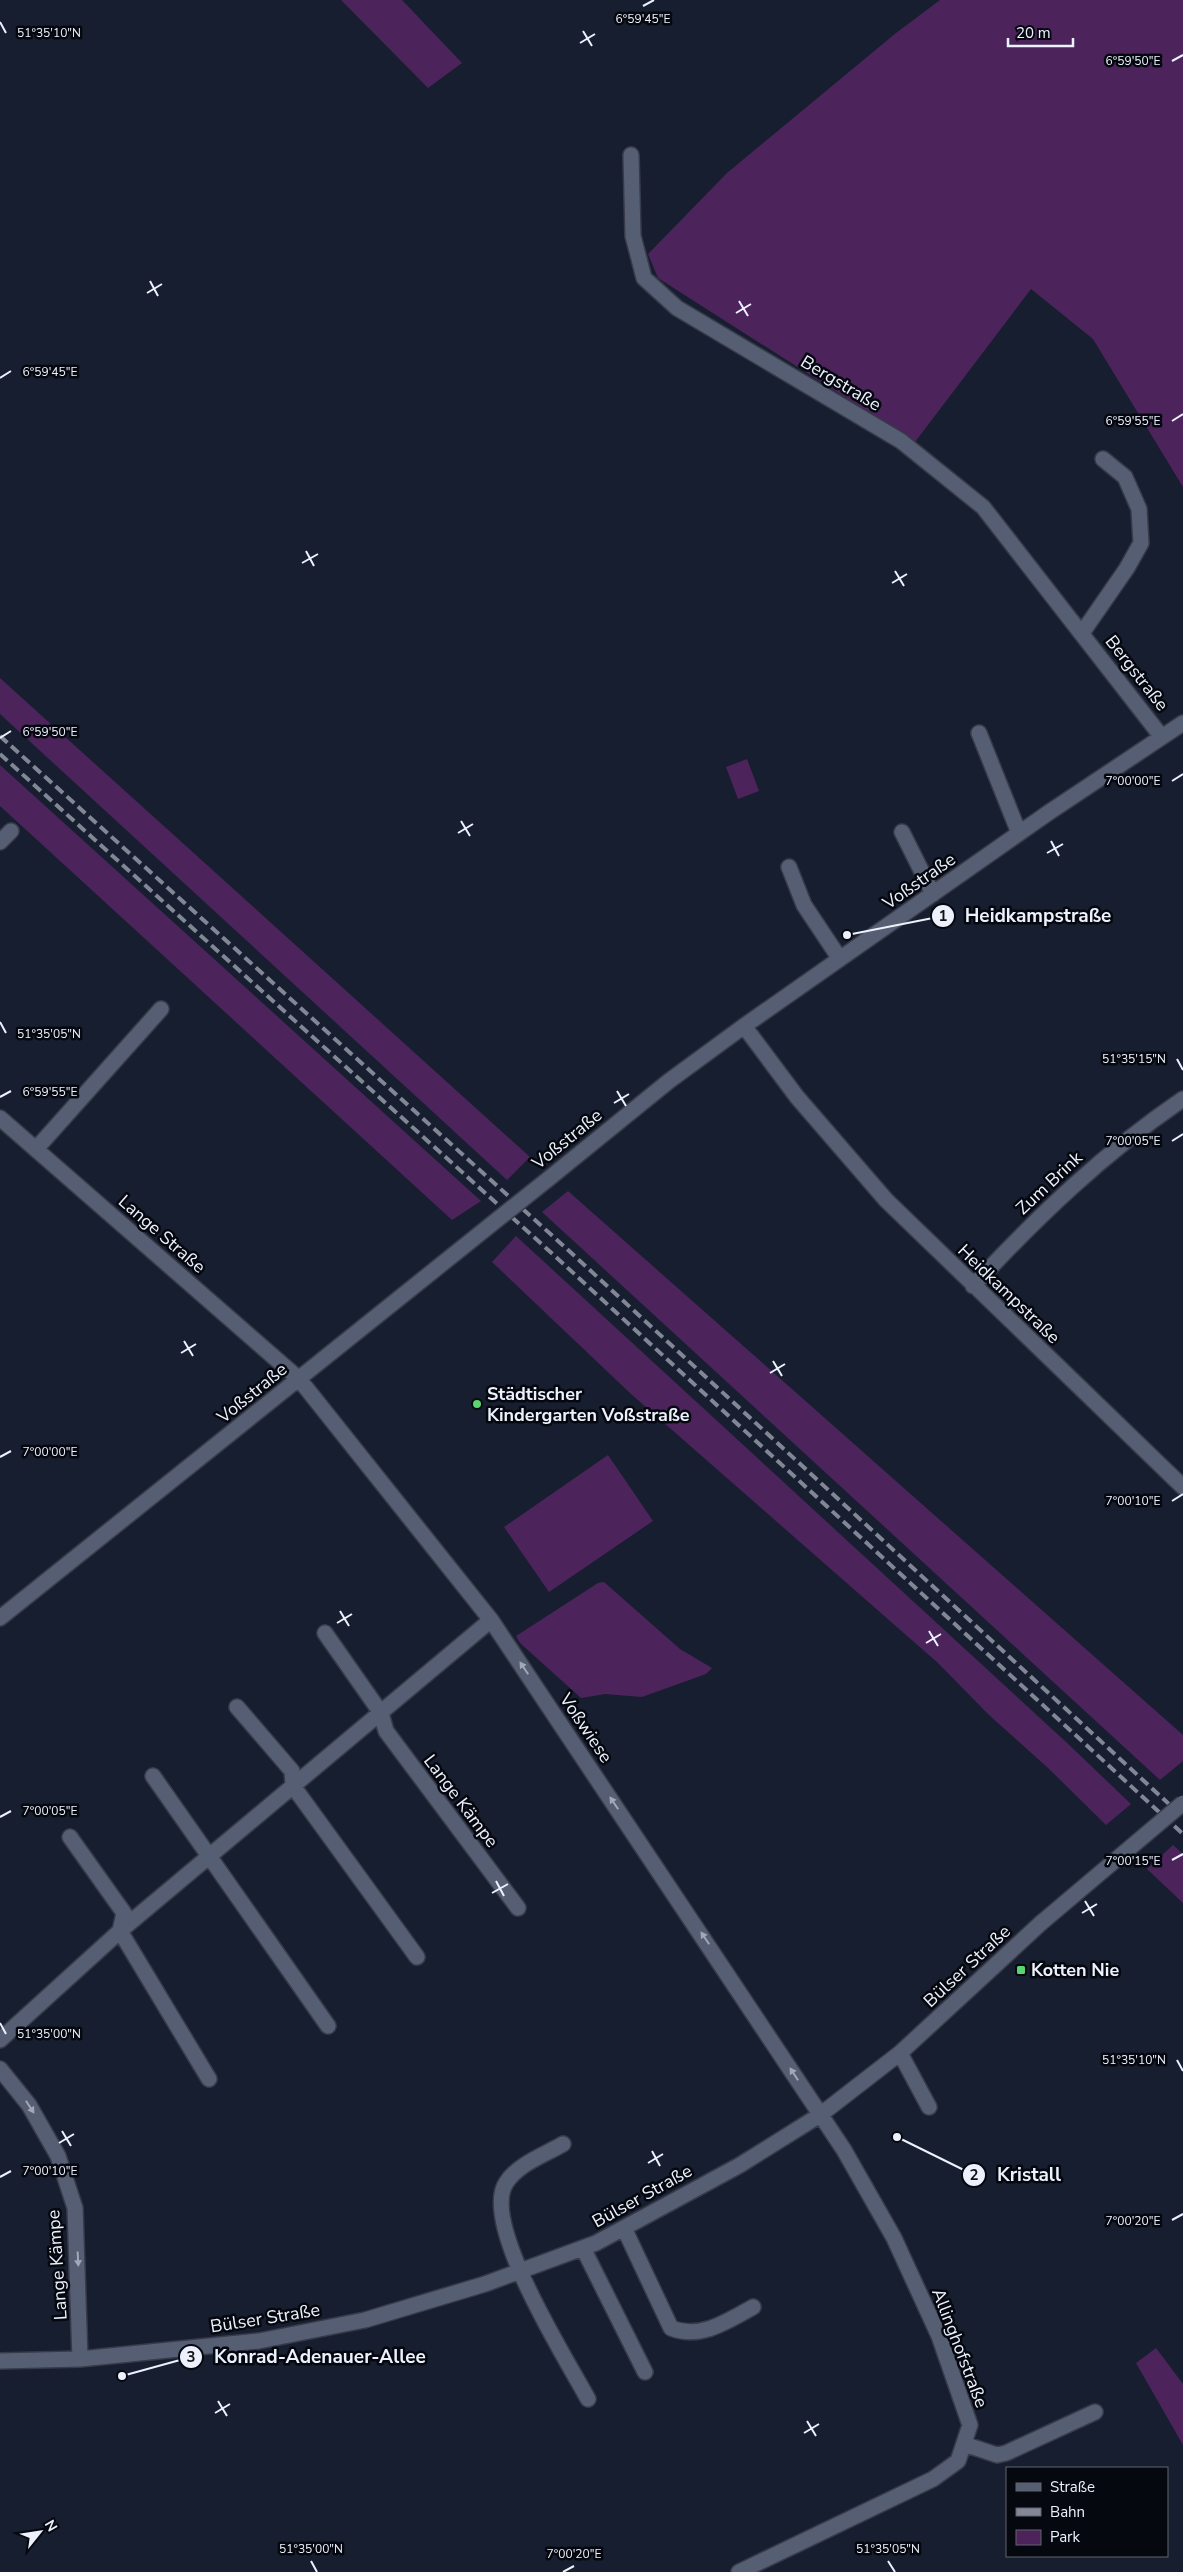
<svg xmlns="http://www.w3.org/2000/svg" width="1183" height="2572" font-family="'Nunito Sans',sans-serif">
  <rect width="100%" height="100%" fill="#171e2f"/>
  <!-- green -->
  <path fill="#4c245b" d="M 341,0 L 402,0 L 462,63 L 428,88 Z
    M 940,0 L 1183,0 L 1183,487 L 1093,339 L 1031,289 L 915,442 L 658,278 L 648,254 L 727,173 L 896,33 Z
    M 0,678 L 530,1157 L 507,1180 L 0,714 Z
    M 747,759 L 759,791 L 738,799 L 726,767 Z
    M 0,765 L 481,1201 L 452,1220 L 0,806 Z
    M 568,1191 L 1183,1735 L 1183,1761 L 1160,1780 L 542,1212 Z
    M 516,1236 L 1065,1741 L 1131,1804 L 1106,1825 L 1047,1767 L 988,1714 L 938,1663 L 631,1394 L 492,1262 Z
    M 608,1455 L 653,1521 L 549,1592 L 504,1527 Z
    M 604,1582 L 680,1649 L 712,1668 L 706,1674 L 642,1697 L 605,1694 L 581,1698 L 520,1643 L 516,1636 L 598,1583 Z
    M 1173,1845 L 1183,1854 L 1183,1903 L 1147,1869 Z
    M 1156,2348 L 1183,2384 L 1183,2445 L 1136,2363 Z"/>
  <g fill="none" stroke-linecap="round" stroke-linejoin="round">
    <!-- minor casing -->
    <g stroke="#373a49" stroke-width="18">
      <path id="minor" d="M 631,155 L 633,236 L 644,278 L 677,308 L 901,441 L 983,507 L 1161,736
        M 1082,633 L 1127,568 L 1141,543 L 1139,509 L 1125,477 L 1103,459
        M 979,733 L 1019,833
        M 902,832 L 933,894
        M 0,842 L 11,831
        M 789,867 L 804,905 L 840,959
        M 744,1026 L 797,1097 L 886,1200 L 1183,1487
        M 0,1118 L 299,1379 L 491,1620 L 844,2150 L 894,2238 L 939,2336 L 970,2425 L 958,2461 L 933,2479 L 739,2572
        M 36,1149 L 161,1009
        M 547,1180 L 669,1081 L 744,1026 L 1048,813 L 1183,723
        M 973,1286 C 1038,1216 1105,1152 1183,1099
        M 0,1618 L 498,1219
        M 325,1633 L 381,1713 L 386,1731 L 518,1908
        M 237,1707 L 292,1771 L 293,1786 L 417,1957
        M 153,1776 L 328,2026
        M 70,1837 L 124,1913 L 120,1931 L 209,2079
        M 0,2040 L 120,1931 L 491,1620
        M 900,2053 L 929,2107
        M 0,2069 L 29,2105 L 58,2156 L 75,2208 L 80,2359
        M 563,2144 C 544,2155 518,2164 506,2183 C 480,2223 567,2360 588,2399
        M 624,2228 L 671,2328 C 700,2340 728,2321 753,2307
        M 583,2248 L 645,2372
        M 0,2361 L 80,2359 L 259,2341 L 365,2320 L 485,2284 L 596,2243 L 740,2165 L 820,2115 L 900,2053 L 1041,1923
        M 964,2444 L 997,2455 L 1006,2453 L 1095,2412"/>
    </g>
    <!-- minor -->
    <use href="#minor" stroke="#565e73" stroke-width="15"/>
    <!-- rail -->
    <path stroke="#818795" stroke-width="4" stroke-dasharray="10 5" stroke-linecap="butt" d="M 0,736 L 567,1249 L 1183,1817
      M 0,754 L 557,1258 L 1183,1834"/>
    <!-- minor-bridge casing -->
    <g stroke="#373a49" stroke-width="18" stroke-linecap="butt">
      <path id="minor-bridge" d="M 498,1219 L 547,1180
        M 1041,1923 L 1183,1803"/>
    </g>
    <!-- minor-bridge -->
    <use href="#minor-bridge" stroke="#565e73" stroke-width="15"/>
  </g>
  <!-- one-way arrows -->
  <defs><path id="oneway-solid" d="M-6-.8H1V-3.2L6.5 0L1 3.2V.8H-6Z" transform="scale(1.25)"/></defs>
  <g fill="#a1a8b8">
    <use href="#oneway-solid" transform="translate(524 1668) rotate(-124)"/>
    <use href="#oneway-solid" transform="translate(614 1803) rotate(-124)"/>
    <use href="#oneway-solid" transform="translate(705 1938) rotate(-124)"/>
    <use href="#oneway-solid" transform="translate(794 2074) rotate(-123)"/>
    <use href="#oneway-solid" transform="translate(30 2107) rotate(57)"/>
    <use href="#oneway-solid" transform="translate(78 2259) rotate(87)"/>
  </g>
  <!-- ticks -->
  <path fill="none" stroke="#ecf1fd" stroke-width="2" d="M 643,6 L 654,0M 0,22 L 6,33M 583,31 L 592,46M 580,43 L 595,34M 1172,61 L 1183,55M 150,281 L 158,296M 147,293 L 162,284M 739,301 L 748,316M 736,313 L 751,304M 0,378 L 11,371M 1172,421 L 1183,414M 306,551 L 314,566M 302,563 L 318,554M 895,571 L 904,586M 892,583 L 907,574M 0,738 L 11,731M 1172,781 L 1183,774M 461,821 L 470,836M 458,833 L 473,824M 1051,841 L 1059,856M 1047,853 L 1063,844M 0,1022 L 6,1033M 1177,1059 L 1183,1070M 617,1091 L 626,1106M 0,1097 L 11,1091M 614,1103 L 629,1094M 1172,1141 L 1183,1134M 184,1341 L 193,1356M 181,1353 L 196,1344M 773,1361 L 782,1376M 770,1373 L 785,1364M 0,1457 L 11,1451M 1172,1501 L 1183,1494M 340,1611 L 349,1626M 337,1623 L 352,1614M 929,1631 L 938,1646M 926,1643 L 941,1634M 0,1817 L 11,1811M 1172,1860 L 1183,1854M 496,1881 L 504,1896M 492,1893 L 508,1884M 1085,1901 L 1094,1916M 1082,1913 L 1097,1904M 0,2023 L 6,2034M 1177,2060 L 1183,2071M 62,2131 L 71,2146M 59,2143 L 74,2134M 652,2151 L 660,2166M 648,2163 L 663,2154M 0,2177 L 11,2171M 1172,2220 L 1183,2214M 218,2401 L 227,2416M 215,2413 L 230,2404M 807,2421 L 816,2436M 804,2433 L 819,2424M 311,2561 L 317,2572M 888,2561 L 895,2572M 563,2572 L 574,2566"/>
  <!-- markers -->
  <g fill="#59d56f" stroke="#06080f" stroke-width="2">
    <circle cx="477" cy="1404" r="5"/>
    <rect x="1016" y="1965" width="10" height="10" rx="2.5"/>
  </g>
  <g text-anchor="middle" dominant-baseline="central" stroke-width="5" stroke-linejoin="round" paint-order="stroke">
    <!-- street labels -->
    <g font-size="18" fill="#ecf1fd" stroke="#06080f">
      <text transform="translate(841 383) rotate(31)">Bergstraße</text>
      <text transform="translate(1137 673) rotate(52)">Bergstraße</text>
      <text transform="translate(919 881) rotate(-35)">Voßstraße</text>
      <text transform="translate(567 1139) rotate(-39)">Voßstraße</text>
      <text transform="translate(1049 1183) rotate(-43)">Zum Brink</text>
      <text transform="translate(162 1234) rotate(41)">Lange Straße</text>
      <text transform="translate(1009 1294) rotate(44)">Heidkampstraße</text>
      <text transform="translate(252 1393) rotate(-39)">Voßstraße</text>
      <text transform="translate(586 1728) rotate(56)">Voßwiese</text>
      <text transform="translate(461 1801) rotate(53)">Lange Kämpe</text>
      <text transform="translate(967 1966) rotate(-43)">Bülser Straße</text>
      <text transform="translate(642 2196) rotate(-29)">Bülser Straße</text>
      <text transform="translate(57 2265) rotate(-94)">Lange Kämpe</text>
      <text transform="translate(265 2318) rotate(-9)">Bülser Straße</text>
      <text transform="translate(960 2348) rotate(69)">Allinghofstraße</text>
    </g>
    <!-- poi labels -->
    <g font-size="18" font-weight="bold" fill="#ecf1fd" stroke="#06080f" text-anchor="start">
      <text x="487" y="1394">Städtischer<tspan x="487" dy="21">Kindergarten Voßstraße</tspan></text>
      <text x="1031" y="1970">Kotten Nie</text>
    </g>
  </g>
  <g font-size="12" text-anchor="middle" fill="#ecf1fd" stroke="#06080f" stroke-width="5" stroke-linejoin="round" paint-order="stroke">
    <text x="643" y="23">6°59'45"E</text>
    <text x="49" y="37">51°35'10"N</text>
    <text x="1133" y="65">6°59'50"E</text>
    <text x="50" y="376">6°59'45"E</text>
    <text x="1133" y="425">6°59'55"E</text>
    <text x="50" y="736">6°59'50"E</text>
    <text x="1133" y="785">7°00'00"E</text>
    <text x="49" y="1038">51°35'05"N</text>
    <text x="1134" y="1063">51°35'15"N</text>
    <text x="50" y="1096">6°59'55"E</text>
    <text x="1133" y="1145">7°00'05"E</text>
    <text x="50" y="1456">7°00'00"E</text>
    <text x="1133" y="1505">7°00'10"E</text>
    <text x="50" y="1815">7°00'05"E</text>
    <text x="1133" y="1865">7°00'15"E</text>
    <text x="49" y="2038">51°35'00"N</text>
    <text x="1134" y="2064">51°35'10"N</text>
    <text x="50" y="2175">7°00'10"E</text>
    <text x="1133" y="2225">7°00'20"E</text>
    <text x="311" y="2553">51°35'00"N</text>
    <text x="888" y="2553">51°35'05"N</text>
    <text x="574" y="2558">7°00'20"E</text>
  </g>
  <!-- callouts -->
  <path fill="none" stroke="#ecf1fd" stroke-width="2" d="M847 935L943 916M897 2137L974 2175M122 2376L191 2357"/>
  <g fill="#ecf1fd" stroke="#06080f" stroke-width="2">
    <circle cx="847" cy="935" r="5"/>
    <circle cx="897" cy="2137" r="5"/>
    <circle cx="122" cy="2376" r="5"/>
    <circle cx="943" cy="916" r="12"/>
    <circle cx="974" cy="2175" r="12"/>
    <circle cx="191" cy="2357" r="12"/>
  </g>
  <g font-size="15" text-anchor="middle" font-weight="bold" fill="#111">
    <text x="943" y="921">1</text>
    <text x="974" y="2180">2</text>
    <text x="191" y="2362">3</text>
  </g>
  <g font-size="19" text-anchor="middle" font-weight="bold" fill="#ecf1fd" stroke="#06080f" stroke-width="5" stroke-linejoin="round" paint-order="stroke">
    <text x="1038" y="922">Heidkampstraße</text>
    <text x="1029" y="2181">Kristall</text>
    <text x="320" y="2363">Konrad-Adenauer-Allee</text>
  </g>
  <!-- legend -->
  <rect x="1006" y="2467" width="162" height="90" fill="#06080f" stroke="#62656e"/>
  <rect x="1016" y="2483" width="25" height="8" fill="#565e73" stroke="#62656e"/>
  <text x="1050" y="2492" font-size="15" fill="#ecf1fd">Straße</text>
  <rect x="1016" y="2508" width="25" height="8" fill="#818795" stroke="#62656e"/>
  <text x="1050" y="2517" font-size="15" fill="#ecf1fd">Bahn</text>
  <rect x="1016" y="2530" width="25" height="15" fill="#4c245b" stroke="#62656e"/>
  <text x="1050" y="2542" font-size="15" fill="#ecf1fd">Park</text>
  <!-- north arrow -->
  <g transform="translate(40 2532) rotate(60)" stroke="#06080f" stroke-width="4" paint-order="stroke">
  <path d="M0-4L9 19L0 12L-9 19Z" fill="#ecf1fd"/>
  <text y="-8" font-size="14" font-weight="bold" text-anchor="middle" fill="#ecf1fd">N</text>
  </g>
  <!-- scale -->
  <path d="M1008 38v8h65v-8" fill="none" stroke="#ecf1fd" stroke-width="2.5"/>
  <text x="1016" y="38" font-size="15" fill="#ecf1fd" stroke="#06080f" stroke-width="4" paint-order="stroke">20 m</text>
</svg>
